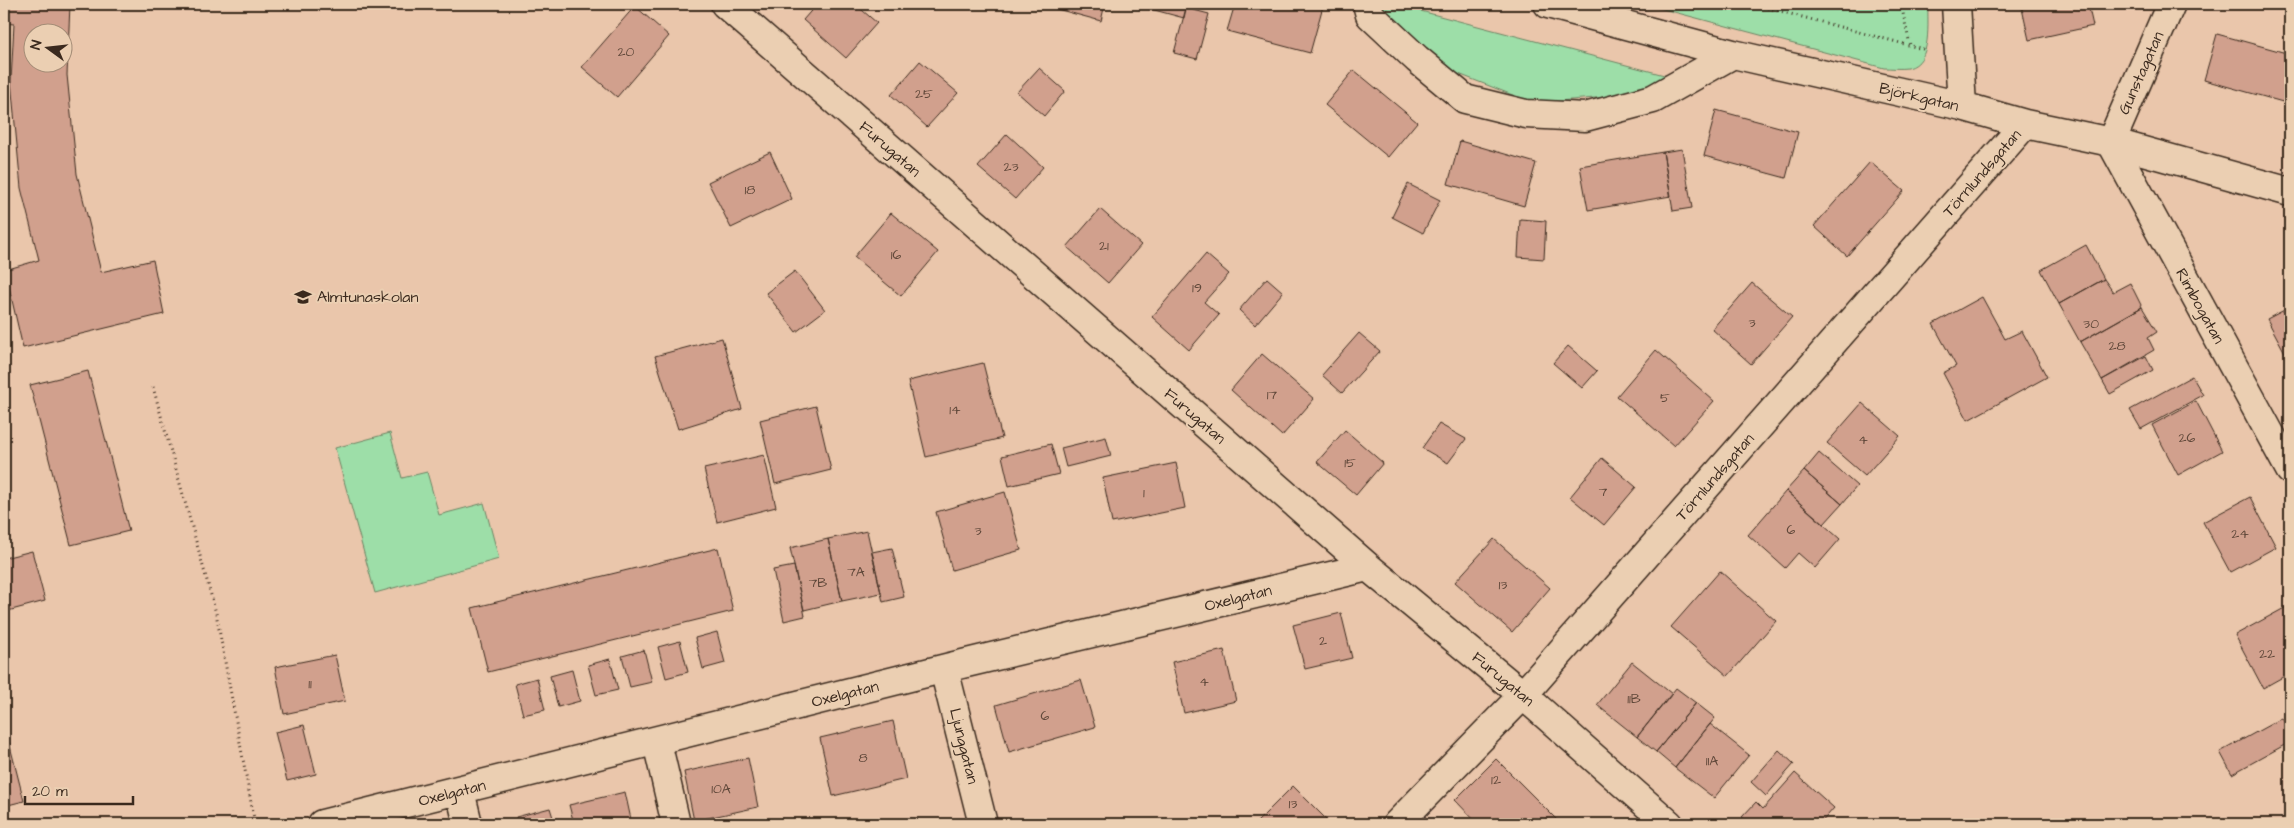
<svg xmlns="http://www.w3.org/2000/svg" width="2294" height="828" font-family="'Architects Daughter',sans-serif">
  <rect width="100%" height="100%" fill="#eac6ab"/>
  <filter id="ink" filterUnits="userSpaceOnUse"><feTurbulence type="fractalNoise" baseFrequency=".02" numOctaves="2"/><feDisplacementMap in="SourceGraphic" scale="10" xChannelSelector="R" yChannelSelector="G"/><feConvolveMatrix kernelMatrix="1 2 1 2 8 2 1 2 1" color-interpolation-filters="sRGB"/></filter>
  <g filter="url(#ink)">
    <!-- green -->
    <path fill="#9ddea8" stroke="#6c8463" d="M 1379,4 L 1394,4 L 1672,77 L 1620,96 L 1533,103 L 1451,71 L 1411,43 Z
      M 1644,4 L 1928,4 C 1927,22 1933,63 1908,68 C 1900,69 1891,68 1884,68 Z
      M 390,433 L 402,478 L 427,472 L 439,515 L 484,503 L 499,559 L 375,593 L 335,448 Z"/>
    <!-- building -->
    <path fill="#d1a08d" stroke="#3b2a1e" fill-rule="evenodd" d="M 4,4 L 70,4 L 67,75 L 77,174 L 101,272 L 153,260 L 164,314 L 23,348 L 5,270 L 39,260 L 21,188 L 11,81 L 14,24 L 4,23 ZM 32,32 L 62,32 L 62,62 L 32,62 Z
      M 817,4 L 855,4 L 877,23 L 846,58 L 803,20 Z
      M 1055,4 L 1105,4 L 1101,21 L 1053,8 Z
      M 1132,4 L 1187,4 L 1184,18 Z
      M 1235,4 L 1313,4 L 1323,6 L 1310,53 L 1227,31 Z
      M 2021,4 L 2088,4 L 2093,26 L 2029,40 Z
      M 635,6 L 669,36 L 617,97 L 582,67 Z
      M 1186,8 L 1209,14 L 1197,59 L 1174,53 Z
      M 2217,34 L 2290,54 L 2290,104 L 2204,80 Z
      M 920,61 L 958,93 L 927,127 L 891,95 Z
      M 1039,68 L 1065,91 L 1044,116 L 1017,92 Z
      M 1354,70 L 1417,122 L 1388,157 L 1325,105 Z
      M 1716,110 L 1798,132 L 1786,178 L 1704,156 Z
      M 1007,134 L 1043,167 L 1015,199 L 978,167 Z
      M 1460,141 L 1536,163 L 1524,206 L 1448,184 Z
      M 1682,149 L 1692,208 L 1673,211 L 1663,152 Z
      M 770,152 L 792,199 L 731,228 L 708,182 Z
      M 1663,152 L 1671,196 L 1588,210 L 1580,166 Z
      M 1870,162 L 1904,191 L 1847,256 L 1814,226 Z
      M 1408,184 L 1440,200 L 1423,233 L 1392,217 Z
      M 1100,209 L 1141,245 L 1108,283 L 1067,247 Z
      M 891,213 L 938,252 L 901,296 L 854,257 Z
      M 1520,219 L 1546,221 L 1544,259 L 1518,257 Z
      M 2086,245 L 2104,279 L 2059,304 L 2041,270 Z
      M 1206,254 L 1229,274 L 1204,302 L 1219,315 L 1189,350 L 1152,317 Z
      M 795,271 L 825,310 L 796,332 L 766,293 Z
      M 1267,278 L 1283,292 L 1255,325 L 1239,310 Z
      M 2104,279 L 2113,292 L 2130,283 L 2142,307 L 2080,342 L 2059,304 Z
      M 1752,283 L 1792,317 L 1751,364 L 1712,329 Z
      M 1982,297 L 2005,339 L 2022,331 L 2047,377 L 1968,420 L 1943,373 L 1956,366 L 1933,324 Z
      M 2142,307 L 2157,332 L 2148,338 L 2154,350 L 2102,380 L 2080,342 Z
      M 2290,307 L 2290,362 L 2267,319 Z
      M 1359,333 L 1380,351 L 1342,393 L 1322,375 Z
      M 722,338 L 742,409 L 678,429 L 655,356 Z
      M 1568,346 L 1597,371 L 1582,388 L 1553,363 Z
      M 1656,350 L 1714,401 L 1674,446 L 1617,396 Z
      M 1262,354 L 1314,399 L 1282,436 L 1231,390 Z
      M 2146,356 L 2153,370 L 2110,394 L 2102,380 Z
      M 983,363 L 1002,438 L 926,457 L 908,381 Z
      M 88,371 L 129,531 L 71,545 L 30,385 Z
      M 2192,376 L 2203,395 L 2141,429 L 2130,410 Z
      M 2196,401 L 2222,451 L 2178,475 L 2152,425 Z
      M 1862,403 L 1900,436 L 1865,476 L 1827,443 Z
      M 816,406 L 831,470 L 775,484 L 760,420 Z
      M 1439,424 L 1466,439 L 1448,463 L 1422,448 Z
      M 1345,430 L 1383,463 L 1356,495 L 1317,462 Z
      M 1106,437 L 1111,456 L 1066,467 L 1061,448 Z
      M 1051,444 L 1059,474 L 1009,486 L 1002,456 Z
      M 1819,453 L 1857,486 L 1842,504 L 1804,471 Z
      M 764,455 L 776,507 L 717,522 L 704,469 Z
      M 1602,458 L 1636,487 L 1604,525 L 1570,497 Z
      M 1176,463 L 1185,508 L 1112,523 L 1103,478 Z
      M 1804,471 L 1842,504 L 1824,524 L 1786,491 Z
      M 1786,491 L 1840,539 L 1815,568 L 1798,553 L 1785,568 L 1748,535 Z
      M 1005,492 L 1021,550 L 952,570 L 936,512 Z
      M 2250,497 L 2276,547 L 2230,572 L 2203,522 Z
      M 867,531 L 881,593 L 842,601 L 828,539 Z
      M 828,539 L 842,601 L 804,610 L 790,548 Z
      M 1494,539 L 1550,588 L 1512,632 L 1455,582 Z
      M 718,548 L 733,611 L 488,672 L 472,608 Z
      M 892,548 L 904,597 L 883,602 L 872,552 Z
      M 32,551 L 45,601 L 4,612 L 4,558 Z
      M 794,566 L 805,616 L 784,621 L 773,570 Z
      M 1720,571 L 1776,621 L 1728,676 L 1671,627 Z
      M 2290,605 L 2290,673 L 2263,688 L 2235,635 Z
      M 1341,613 L 1352,658 L 1305,669 L 1293,625 Z
      M 717,632 L 725,663 L 703,669 L 695,638 Z
      M 680,641 L 688,672 L 666,678 L 658,647 Z
      M 644,650 L 652,682 L 630,687 L 622,656 Z
      M 1224,650 L 1236,701 L 1184,713 L 1172,662 Z
      M 335,655 L 345,701 L 284,714 L 275,667 Z
      M 610,659 L 618,690 L 596,695 L 588,665 Z
      M 1632,662 L 1672,694 L 1637,737 L 1597,705 Z
      M 572,670 L 580,701 L 558,707 L 550,676 Z
      M 537,678 L 545,710 L 523,715 L 515,684 Z
      M 1081,680 L 1095,727 L 1009,752 L 996,705 Z
      M 1676,688 L 1696,703 L 1656,752 L 1637,737 Z
      M 1696,703 L 1715,718 L 1675,768 L 1656,752 Z
      M 2282,718 L 2290,732 L 2290,742 L 2232,774 L 2220,752 Z
      M 893,721 L 906,779 L 833,796 L 820,738 Z
      M 1710,724 L 1749,755 L 1714,798 L 1675,768 Z
      M 304,725 L 316,774 L 287,781 L 275,732 Z
      M 9,742 L 24,801 L 4,806 L 4,744 Z
      M 1779,750 L 1794,764 L 1766,796 L 1751,782 Z
      M 748,758 L 758,807 L 694,821 L 684,772 Z
      M 1496,759 L 1560,823 L 1558,824 L 1478,824 L 1455,800 Z
      M 1795,773 L 1834,808 L 1820,824 L 1750,824 L 1742,817 L 1756,802 L 1763,809 Z
      M 1293,786 L 1330,823 L 1329,824 L 1255,824 Z
      M 625,792 L 632,824 L 574,824 L 569,805 Z
      M 550,808 L 555,824 L 518,824 L 516,817 Z"/>
    <g fill="none" stroke-linecap="round" stroke-linejoin="round">
      <!-- minor casing -->
      <g stroke="#3b2a1e" stroke-width="31">
        <path id="minor" d="M 725,4 L 1368,567 L 1523,695 L 1669,824
          M 1367,4 L 1370,15 L 1417,59 L 1465,99 L 1526,114 L 1585,117 L 1653,99 L 1733,54
          M 1548,4 L 1733,54 L 1962,106 L 2025,124 L 2111,142 L 2290,192
          M 1956,4 L 1962,106
          M 2171,4 L 2111,142 L 2290,470
          M 944,669 L 983,824
          M 657,742 L 676,824
          M 460,791 L 468,824
          M 322,824 L 954,666 L 1368,567
          M 1397,824 L 1523,695 L 2025,124"/>
      </g>
      <!-- path -->
      <path stroke="#3b2a1e" stroke-width="3" stroke-dasharray="1 4" stroke-linecap="butt" d="M 1753,4 L 1927,50
        M 1901,4 L 1910,45
        M 153,387 L 216,613 L 255,824"/>
      <!-- minor -->
      <use href="#minor" stroke="#ebcfb2" stroke-width="28"/>
    </g>
  </g>
  <!-- icons -->
  <defs>
    <g id="school-bare" transform="scale(1.35)"><path d="M0-5L7-2L0 1L-7-2ZM-4 1L0 2.5L4 1V4Q0 6-4 4Z" fill="#3b2a1e" stroke="#ebcfb2" stroke-width="2.5" paint-order="stroke"/></g>
  </defs>
  <g fill-rule="evenodd">
    <use href="#school-bare" x="303" y="297"/>
  </g>
  <g text-anchor="middle" dominant-baseline="central" stroke-width="4" stroke-linejoin="round" paint-order="stroke">
    <!-- number labels -->
    <g font-size="14" fill="#60483a">
      <text x="626" y="52">20</text>
      <text x="924" y="94">25</text>
      <text x="1011" y="167">23</text>
      <text x="750" y="190">18</text>
      <text x="1104" y="246">21</text>
      <text x="896" y="255">16</text>
      <text x="1197" y="288">19</text>
      <text x="1752" y="323">3</text>
      <text x="2091" y="324">30</text>
      <text x="2117" y="346">28</text>
      <text x="1272" y="395">17</text>
      <text x="1665" y="398">5</text>
      <text x="955" y="410">14</text>
      <text x="2187" y="438">26</text>
      <text x="1863" y="440">4</text>
      <text x="1350" y="463">15</text>
      <text x="1603" y="492">7</text>
      <text x="1144" y="493">1</text>
      <text x="1791" y="530">6</text>
      <text x="978" y="531">3</text>
      <text x="2240" y="534">24</text>
      <text x="856" y="572">7A</text>
      <text x="818" y="583">7B</text>
      <text x="1503" y="585">13</text>
      <text x="1323" y="641">2</text>
      <text x="2267" y="654">22</text>
      <text x="1204" y="682">4</text>
      <text x="310" y="684">11</text>
      <text x="1634" y="699">11B</text>
      <text x="1045" y="716">6</text>
      <text x="863" y="758">8</text>
      <text x="1712" y="761">11A</text>
      <text x="1496" y="780">12</text>
      <text x="721" y="789">10A</text>
      <text x="1293" y="804">13</text>
    </g>
    <!-- street labels -->
    <g font-size="16" fill="#3b2a1e" stroke="#ebcfb2">
      <text transform="translate(2141 73) rotate(-66)">Gunstagatan</text>
      <text transform="translate(1919 97) rotate(13)">Björkgatan</text>
      <text transform="translate(890 149) rotate(41)">Furugatan</text>
      <text transform="translate(1982 173) rotate(-49)">Törnlundsgatan</text>
      <text transform="translate(2200 306) rotate(61)">Rimbogatan</text>
      <text transform="translate(1195 416) rotate(41)">Furugatan</text>
      <text transform="translate(1715 477) rotate(-49)">Törnlundsgatan</text>
      <text transform="translate(1238 598) rotate(-14)">Oxelgatan</text>
      <text transform="translate(1503 679) rotate(40)">Furugatan</text>
      <text transform="translate(845 694) rotate(-14)">Oxelgatan</text>
      <text transform="translate(964 746) rotate(76)">Ljunggatan</text>
      <text transform="translate(452 793) rotate(-14)">Oxelgatan</text>
    </g>
    <!-- poi labels -->
    <g font-size="16" fill="#3b2a1e" stroke="#ebcfb2" text-anchor="start">
      <text x="317" y="297">Almtunaskolan</text>
    </g>
  </g>
  <!-- margin -->
  <rect width="2294" height="828" fill="none" stroke="#ebcfb2" stroke-width="20"/>
  <rect x="10" y="10" width="2274" height="808" fill="none" stroke="#3b2a1e" stroke-width="2" filter="url(#ink)"/>
  <!-- north arrow -->
  <g transform="translate(48 48) rotate(285)"><circle r="24" fill="#ebcfb2" stroke="#a58d77"/>
  <path d="M0-4L9 19L0 12L-9 19Z" fill="#3b2a1e"/>
  <text y="-8" font-size="14" font-weight="bold" text-anchor="middle" fill="#3b2a1e">N</text>
  </g>
  <!-- scale -->
  <path d="M25 796v8h108v-8" fill="none" stroke="#3b2a1e" stroke-width="2.5"/>
  <text x="32" y="796" font-size="15" fill="#3b2a1e" stroke="#ebcfb2" stroke-width="4" paint-order="stroke">20 m</text>
</svg>
